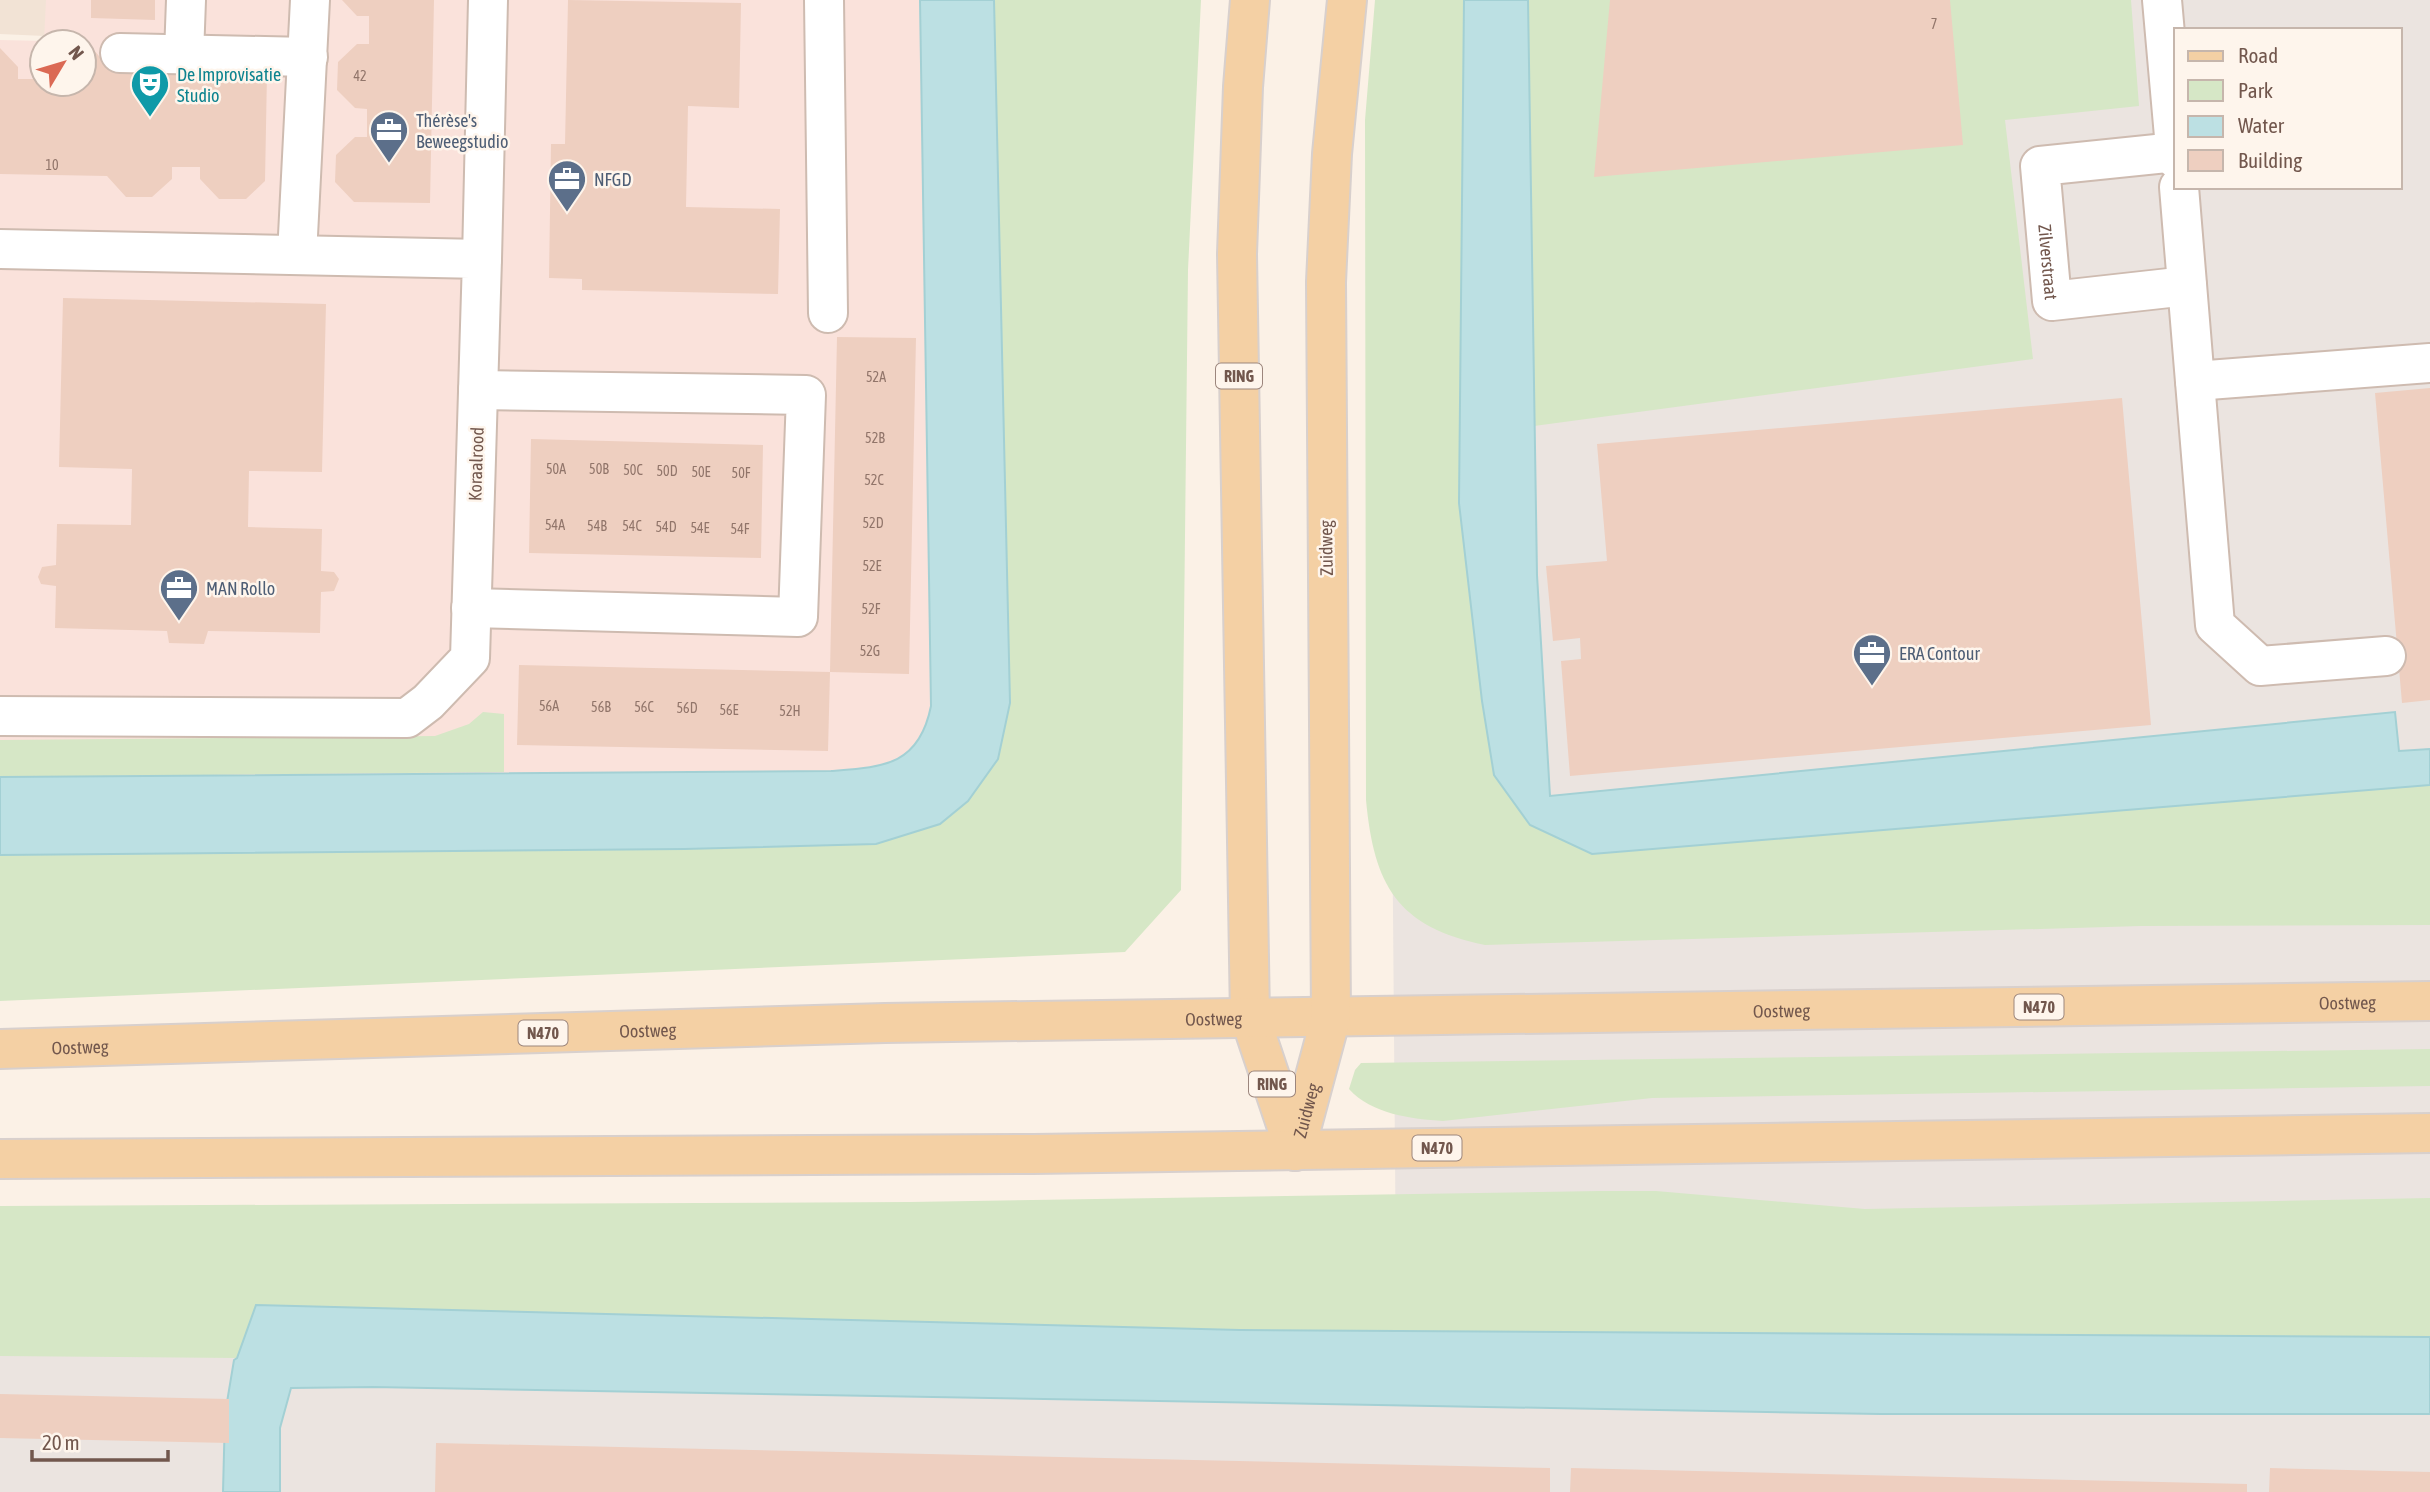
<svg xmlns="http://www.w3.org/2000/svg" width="2430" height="1492" font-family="'Asap Condensed',sans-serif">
  <rect width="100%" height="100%" fill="#fbf1e6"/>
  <!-- residential -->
  <path fill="#f2e3d5" d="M 0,0 L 47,0 L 45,36 L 0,34 Z"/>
  <!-- commercial -->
  <path fill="#fae2db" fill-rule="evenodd" d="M 46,0 L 920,0 L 931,707 L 927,728 L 915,747 L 899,760 L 875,768 L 831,771 L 0,777 L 0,40 L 44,41 ZM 42,42 L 84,42 L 84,84 L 42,84 Z"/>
  <!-- industrial -->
  <path fill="#ebe4e0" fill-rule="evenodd" d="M 1433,0 L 2430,0 L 2430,1492 L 0,1492 L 0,1227 L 1396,1279 L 1387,176 ZM 2176,30 L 2400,30 L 2400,187 L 2176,187 Z"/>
  <!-- green -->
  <path fill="#d6e7c6" d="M 994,0 L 1201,0 L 1188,270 L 1181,890 L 1125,952 L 0,1001 L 0,855 L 684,849 L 876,844 L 940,824 L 968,801 L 998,759 L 1010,703 Z
    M 1375,0 L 1464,0 L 1459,503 L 1494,775 L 1592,854 L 2430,785 L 2430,925 L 2141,926 L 1485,945 C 1397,927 1374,885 1366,800 L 1365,120 Z
    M 1528,0 L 2131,0 L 2139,106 L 2005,120 L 2033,359 L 1534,426 Z
    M 483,712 L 504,714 L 504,772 L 0,777 L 0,740 L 435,736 L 469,724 Z
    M 2430,1049 L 2430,1086 L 1652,1098 L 1443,1121 C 1412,1119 1371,1114 1349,1089 L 1355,1070 L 1361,1063 Z
    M 1599,1191 L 1656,1191 L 1865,1209 L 2430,1198 L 2430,1337 L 1240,1330 L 256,1305 L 237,1358 L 0,1356 L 0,1206 L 910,1202 Z"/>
  <!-- water -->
  <path fill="#bce0e3" stroke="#a3d0d4" stroke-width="2" d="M 920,0 L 994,0 L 1010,703 L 998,759 L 968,801 L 940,824 L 876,844 L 684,849 L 0,855 L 0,777 L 831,771 C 883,767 919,766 931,706 Z
    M 1464,0 L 1528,0 L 1537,575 L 1550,796 L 2395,712 L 2399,751 L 2430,749 L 2430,785 L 1592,854 L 1530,825 L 1494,775 L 1482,701 L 1459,503 Z
    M 256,1305 L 1240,1330 L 2430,1337 L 2430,1414 L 1880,1414 L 373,1387 L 291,1388 L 280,1428 L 280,1492 L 223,1492 L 225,1414 L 234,1360 L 237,1358 Z"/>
  <!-- building -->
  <path fill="#eecfc0" d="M 91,0 L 155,0 L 155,20 L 91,18 Z
    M 342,0 L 434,0 L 430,203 L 354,202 L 335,182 L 336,155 L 355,137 L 367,137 L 367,109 L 355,108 L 337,90 L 338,62 L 357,44 L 369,44 L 369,16 L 357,16 Z
    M 568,0 L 741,3 L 739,108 L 688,106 L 686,207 L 780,209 L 778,294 L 582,290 L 582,279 L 549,278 L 551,144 L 565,144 Z
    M 1610,0 L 1950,0 L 1963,145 L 1594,177 Z
    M 0,48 L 18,67 L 18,79 L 42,79 L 42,84 L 84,84 L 84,49 L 93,49 L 111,70 L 267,73 L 265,181 L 246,199 L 219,199 L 200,179 L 200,167 L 172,167 L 172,179 L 152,197 L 126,197 L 107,176 L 0,174 Z
    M 63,298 L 326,304 L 322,472 L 249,471 L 248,527 L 322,529 L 321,571 L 334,572 L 339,579 L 334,591 L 321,592 L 320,633 L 208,631 L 204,644 L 169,643 L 167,631 L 55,628 L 56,586 L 41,584 L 38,577 L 42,567 L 56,565 L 57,524 L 131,525 L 132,469 L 59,467 Z
    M 837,337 L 916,338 L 909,674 L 830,672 L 828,751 L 517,745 L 519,665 L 830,672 Z
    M 2430,388 L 2430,700 L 2402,703 L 2375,393 Z
    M 2122,398 L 2151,725 L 1570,776 L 1561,661 L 1581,659 L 1580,638 L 1553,641 L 1546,566 L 1607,561 L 1597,444 Z
    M 531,439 L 763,445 L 761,558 L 529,553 Z
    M 0,1394 L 229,1399 L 229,1443 L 0,1438 Z
    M 436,1443 L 1550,1468 L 1550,1492 L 435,1492 Z
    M 1571,1468 L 2247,1484 L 2247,1492 L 1570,1492 Z
    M 2270,1468 L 2430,1472 L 2430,1492 L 2269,1492 Z"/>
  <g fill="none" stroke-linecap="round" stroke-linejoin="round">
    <!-- minor casing -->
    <g stroke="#cebbb0" stroke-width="42">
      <g id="minor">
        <path d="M 824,0 L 828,313"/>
        <path d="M 2162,0 L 2176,159"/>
        <path d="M 120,53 L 308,57"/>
        <path d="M 184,55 L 186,0"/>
        <path id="s1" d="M 2176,152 L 2040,166 L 2052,301 L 2187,286"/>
        <path d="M 2179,187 L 2215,625 L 2260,666 L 2386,656"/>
        <path d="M 0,249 L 482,259 L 470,658 L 428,702 L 407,718 L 0,716"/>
        <path d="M 297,255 L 310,0"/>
        <path d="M 482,259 L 488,0"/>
        <path d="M 2195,381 L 2430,363"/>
        <path d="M 471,608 L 798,617 L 806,395 L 478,390"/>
      </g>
    </g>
    <!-- major casing -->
    <g stroke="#d8d0cd" stroke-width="42">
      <g id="major">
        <path d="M 1250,0 L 1243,87 L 1237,254 L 1250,1017 L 1295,1151"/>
        <path id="s2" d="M 0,1049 L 885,1023 L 2430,1001"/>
        <path id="s3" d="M 1295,1151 L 1331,1017 L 1326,282 L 1332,154 L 1347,0"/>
        <path d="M 0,1159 L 1033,1154 L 2430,1133"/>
      </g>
    </g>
    <!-- minor -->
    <use href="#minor" stroke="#fff" stroke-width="38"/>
    <!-- major -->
    <use href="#major" stroke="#f4d0a4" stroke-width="38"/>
  </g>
  <!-- icons -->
  <defs>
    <g id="theatre-pin" transform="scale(2.0125)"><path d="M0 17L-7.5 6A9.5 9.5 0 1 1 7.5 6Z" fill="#0f9aa8" stroke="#fef5ec"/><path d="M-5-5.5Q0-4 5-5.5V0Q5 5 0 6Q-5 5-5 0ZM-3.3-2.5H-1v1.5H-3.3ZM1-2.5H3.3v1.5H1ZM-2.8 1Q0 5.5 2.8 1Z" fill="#fff"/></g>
    <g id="office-pin" transform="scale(2.0125)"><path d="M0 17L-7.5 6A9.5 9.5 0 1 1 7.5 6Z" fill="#5c6f8a" stroke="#fef5ec"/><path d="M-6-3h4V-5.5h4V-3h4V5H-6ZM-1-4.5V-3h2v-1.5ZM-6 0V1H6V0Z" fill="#fff"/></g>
  </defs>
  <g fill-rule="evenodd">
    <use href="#theatre-pin" x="150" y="84"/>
    <use href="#office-pin" x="389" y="130"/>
    <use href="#office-pin" x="567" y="179"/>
    <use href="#office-pin" x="179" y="588"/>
    <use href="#office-pin" x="1872" y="653"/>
  </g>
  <g text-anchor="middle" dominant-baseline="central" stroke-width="5" stroke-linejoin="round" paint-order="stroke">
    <!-- number labels -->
    <g font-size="14" fill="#91756a">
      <text x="1934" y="24">7</text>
      <text x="360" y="76">42</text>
      <text x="52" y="165">10</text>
      <text x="876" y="377">52A</text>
      <text x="875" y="438">52B</text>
      <text x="556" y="469">50A</text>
      <text x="599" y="469">50B</text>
      <text x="633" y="470">50C</text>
      <text x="667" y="471">50D</text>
      <text x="701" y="472">50E</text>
      <text x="741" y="473">50F</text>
      <text x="874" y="480">52C</text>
      <text x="873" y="523">52D</text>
      <text x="555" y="525">54A</text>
      <text x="597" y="526">54B</text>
      <text x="632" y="526">54C</text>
      <text x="666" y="527">54D</text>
      <text x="700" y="528">54E</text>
      <text x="740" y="529">54F</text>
      <text x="872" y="566">52E</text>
      <text x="871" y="609">52F</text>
      <text x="870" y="651">52G</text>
      <text x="549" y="706">56A</text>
      <text x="601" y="707">56B</text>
      <text x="644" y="707">56C</text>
      <text x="687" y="708">56D</text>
      <text x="729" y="710">56E</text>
      <text x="790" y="711">52H</text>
    </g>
    <!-- shield labels -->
    <g fill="#fef5ec" stroke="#9c867d" stroke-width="2">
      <rect x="1216" y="363.5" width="46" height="25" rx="5"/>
      <rect x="2014.5" y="994.5" width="49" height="25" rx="5"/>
      <rect x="518.5" y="1020.5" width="49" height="25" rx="5"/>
      <rect x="1249" y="1071.5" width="46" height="25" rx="5"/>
      <rect x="1412.5" y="1135.5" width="49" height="25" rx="5"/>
    </g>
    <g font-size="16" font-weight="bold" fill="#72574d">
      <text x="1239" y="376">RING</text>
      <text x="2039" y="1007">N470</text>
      <text x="543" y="1033">N470</text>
      <text x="1272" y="1084">RING</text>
      <text x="1437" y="1148">N470</text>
    </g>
    <!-- culture labels -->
    <g font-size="18" fill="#0d838f" stroke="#fef5ec" text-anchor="start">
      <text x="177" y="74">De Improvisatie<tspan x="177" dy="21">Studio</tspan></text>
    </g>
    <!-- service labels -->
    <g font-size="18" fill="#4e5e75" stroke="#fef5ec" text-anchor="start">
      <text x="416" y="120">Thérèse's<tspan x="416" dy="21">Beweegstudio</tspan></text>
      <text x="594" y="179">NFGD</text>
      <text x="206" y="588">MAN Rollo</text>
      <text x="1899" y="653">ERA Contour</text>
    </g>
    <!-- street labels -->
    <g font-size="18" fill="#72574d" stroke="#fef5ec">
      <text stroke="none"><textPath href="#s1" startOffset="233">Zilverstraat</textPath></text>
      <text transform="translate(476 464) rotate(-88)">Koraalrood</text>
      <text transform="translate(1326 548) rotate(-91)">Zuidweg</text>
      <text stroke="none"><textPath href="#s2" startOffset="2348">Oostweg</textPath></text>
      <text stroke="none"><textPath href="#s2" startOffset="1782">Oostweg</textPath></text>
      <text stroke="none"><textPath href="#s2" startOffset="1214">Oostweg</textPath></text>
      <text stroke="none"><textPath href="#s2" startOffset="648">Oostweg</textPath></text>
      <text stroke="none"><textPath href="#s2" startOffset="80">Oostweg</textPath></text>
      <text stroke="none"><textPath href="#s3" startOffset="42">Zuidweg</textPath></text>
    </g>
  </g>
  <!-- legend -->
  <rect x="2174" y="28" width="228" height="161" fill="#fef5ec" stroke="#c6b6ac" stroke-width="2"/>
  <rect x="2188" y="51" width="35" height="10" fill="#f4d0a4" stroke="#c6b6ac" stroke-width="2"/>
  <text x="2238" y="63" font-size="21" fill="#72574d">Road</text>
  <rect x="2188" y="80" width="35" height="21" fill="#d6e7c6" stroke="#c6b6ac" stroke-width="2"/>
  <text x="2238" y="98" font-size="21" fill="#72574d">Park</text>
  <rect x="2188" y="116" width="35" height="21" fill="#bce0e3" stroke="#c6b6ac" stroke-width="2"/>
  <text x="2238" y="133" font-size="21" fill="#72574d">Water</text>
  <rect x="2188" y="150" width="35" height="21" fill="#eecfc0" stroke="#c6b6ac" stroke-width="2"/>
  <text x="2238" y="168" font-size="21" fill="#72574d">Building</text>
  <!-- north arrow -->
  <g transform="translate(63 63) rotate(52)"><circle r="33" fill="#fef5ec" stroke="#c6b6ac" stroke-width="2"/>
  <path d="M0-5L12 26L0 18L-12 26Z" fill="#db6954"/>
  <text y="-10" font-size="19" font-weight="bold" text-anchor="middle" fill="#72574d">N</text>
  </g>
  <!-- scale -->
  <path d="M32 1450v10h136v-10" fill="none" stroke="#72574d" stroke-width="3.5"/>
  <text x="42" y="1450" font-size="21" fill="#72574d" stroke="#fef5ec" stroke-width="5" paint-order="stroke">20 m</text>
</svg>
